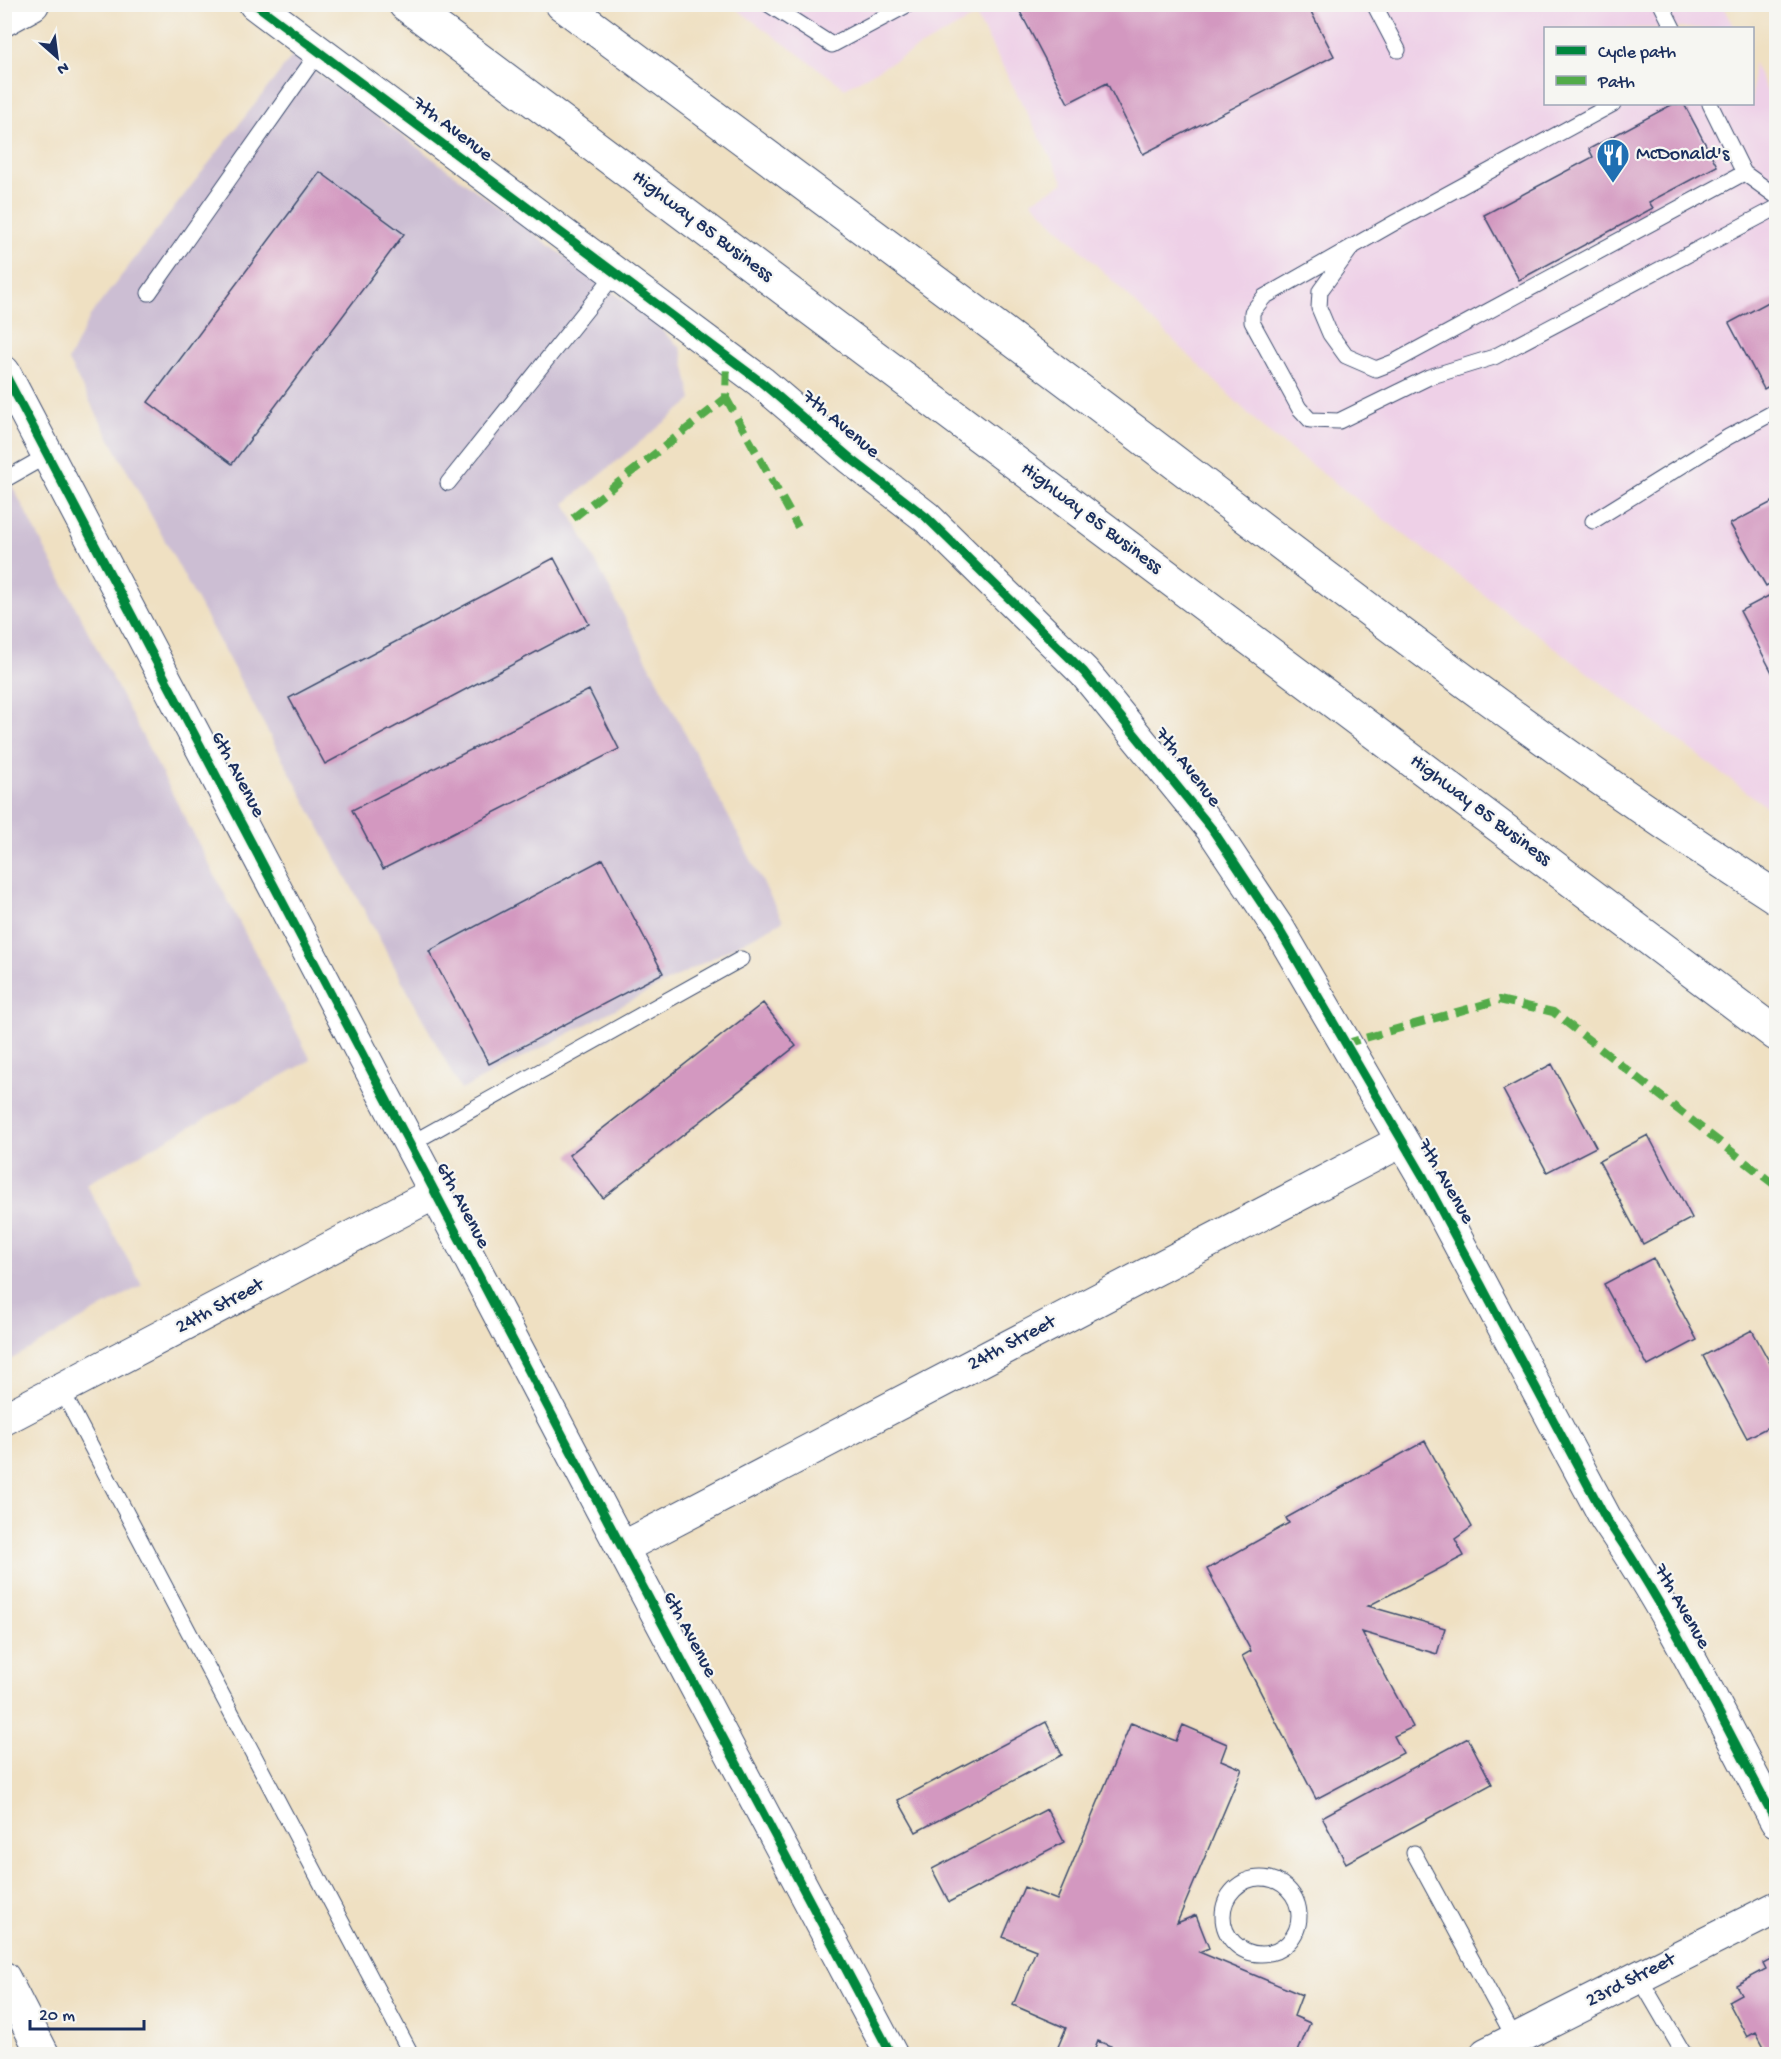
<svg xmlns="http://www.w3.org/2000/svg" width="1781" height="2059" font-family="'Gochi Hand',sans-serif">
  <rect width="100%" height="100%" fill="#f6f6f2"/>
  <filter id="ink" filterUnits="userSpaceOnUse"><feTurbulence type="fractalNoise" baseFrequency=".0167" numOctaves="2"/><feDisplacementMap in="SourceGraphic" scale="12" xChannelSelector="R" yChannelSelector="G"/><feConvolveMatrix kernelMatrix="1 2 1 2 8 2 1 2 1" color-interpolation-filters="sRGB"/></filter>
  <filter id="wash" filterUnits="userSpaceOnUse"><feTurbulence type="fractalNoise" baseFrequency=".008" numOctaves="4" result="noise"/><feDisplacementMap in="SourceGraphic" scale="24" xChannelSelector="R" yChannelSelector="G"/><feGaussianBlur stdDeviation="1.35" result="paint"/><feColorMatrix in="noise" values="0 0 0 0 0 0 0 0 0 0 0 0 0 0 0 0 0 1.4 0 .05"/><feComposite in="paint" operator="in"/></filter>
  <g filter="url(#wash)">
    <rect width="100%" height="100%" fill="#efe0c2"/>
    <!-- built -->
    <path fill="#eed0e7" d="M 731,5 L 1723,5 L 1735,28 L 1546,28 L 1546,104 L 1752,104 L 1753,62 L 1776,109 L 1776,814 L 1266,431 L 1031,201 L 1064,183 L 976,16 L 845,88 Z"/>
    <!-- industrial -->
    <path fill="#ccbed3" d="M 293,55 L 649,319 L 681,348 L 692,400 L 565,503 L 783,921 L 461,1090 L 68,361 L 90,316 Z
      M 4,470 L 311,1060 L 86,1184 L 142,1285 L 5,1363 Z"/>
    <g id="blocks">
      <!-- building -->
      <path fill="#d398c0" d="M 1016,4 L 1307,4 L 1334,56 L 1143,154 L 1107,83 L 1068,103 Z
        M 1673,104 L 1684,104 L 1717,166 L 1649,202 L 1653,208 L 1519,280 L 1484,215 L 1593,157 L 1589,149 Z
        M 320,172 L 404,234 L 232,464 L 148,402 Z
        M 1776,298 L 1776,382 L 1764,389 L 1729,323 Z
        M 1776,500 L 1776,580 L 1766,586 L 1730,524 Z
        M 554,558 L 589,624 L 325,764 L 289,698 Z
        M 1776,592 L 1776,680 L 1740,611 Z
        M 589,690 L 619,749 L 383,869 L 352,810 Z
        M 603,859 L 663,973 L 489,1064 L 429,951 Z
        M 763,1003 L 796,1046 L 603,1198 L 569,1155 Z
        M 1552,1064 L 1596,1147 L 1547,1172 L 1503,1090 Z
        M 1648,1135 L 1692,1218 L 1643,1244 L 1599,1161 Z
        M 1653,1258 L 1697,1340 L 1648,1366 L 1604,1284 Z
        M 1752,1330 L 1776,1374 L 1776,1423 L 1747,1438 L 1703,1356 Z
        M 1425,1441 L 1472,1527 L 1455,1539 L 1464,1556 L 1368,1606 L 1445,1628 L 1437,1654 L 1362,1632 L 1413,1727 L 1394,1736 L 1403,1753 L 1316,1799 L 1242,1656 L 1251,1651 L 1207,1569 L 1289,1523 L 1286,1518 Z
        M 1046,1722 L 1062,1755 L 916,1832 L 898,1800 Z
        M 1131,1723 L 1176,1741 L 1183,1725 L 1227,1744 L 1221,1760 L 1242,1769 L 1177,1923 L 1196,1915 L 1209,1948 L 1199,1952 L 1302,1995 L 1294,2016 L 1310,2023 L 1297,2054 L 1130,2054 L 1098,2041 L 1093,2054 L 1055,2054 L 1066,2028 L 1013,2005 L 1036,1950 L 1003,1937 L 1024,1887 L 1057,1900 Z
        M 1468,1738 L 1492,1784 L 1346,1863 L 1322,1817 Z
        M 1047,1809 L 1064,1842 L 949,1902 L 932,1869 Z
        M 1776,1956 L 1776,2054 L 1768,2054 L 1756,2032 L 1747,2037 L 1728,2001 L 1741,1994 L 1736,1985 L 1766,1969 L 1763,1963 Z"/>
    </g>
  </g>
  <g filter="url(#ink)">
    <use href="#blocks" fill-opacity="0" stroke="#3b4a6d" stroke-width="1.5"/>
    <g fill="none" stroke-linecap="round" stroke-linejoin="round">
      <!-- lane casing -->
      <g stroke="#3b4a6d" stroke-width="17">
        <path id="lane" d="M 768,4 L 832,45 L 909,4
          M 1374,4 L 1398,50
          M 1661,4 L 1673,28
          M 1613,104 L 1394,223 L 1264,297 L 1252,312 L 1252,322 L 1299,408 L 1310,420 L 1339,421 L 1429,377 L 1494,357 L 1776,208
          M 1710,104 L 1744,173
          M 1349,251 L 1320,291 L 1319,308 L 1330,334 L 1346,356 L 1376,369 L 1394,362 L 1744,173 L 1776,196
          M 149,293 L 318,53
          M 4,480 L 48,455
          M 448,483 L 615,274
          M 1593,521 L 1728,437 L 1776,411
          M 410,1144 L 741,959
          M 61,1389 L 411,2054
          M 1414,1853 L 1515,2039
          M1223 1916a38 38 0 1 1 76 0a38 38 0 1 1-76 0Z
          M 1639,1977 L 1684,2054"/>
      </g>
      <!-- street casing -->
      <g stroke="#3b4a6d" stroke-width="34">
        <path id="street" d="M 255,4 L 761,382 L 850,458 L 926,517 L 1084,672 L 1212,829 L 1280,931 L 1424,1178 L 1606,1519 C 1670,1611 1723,1722 1776,1821
          M 4,20 L 33,4
          M 4,372 L 603,1512 L 891,2054
          M 4,1419 L 435,1193
          M 622,1548 L 1402,1141
          M 4,1978 L 43,2054
          M 1486,2054 L 1776,1908"/>
      </g>
      <!-- primary casing -->
      <g stroke="#3b4a6d" stroke-width="35">
        <path id="primary" d="M 405,4 L 1776,1034
          M 562,4 C 755,148 948,290 1139,435 C 1348,594 1555,755 1776,897"/>
      </g>
      <!-- lane -->
      <use href="#lane" stroke="#fff" stroke-width="15"/>
      <!-- street -->
      <use href="#street" stroke="#fff" stroke-width="32"/>
      <!-- primary -->
      <use href="#primary" stroke="#fff" stroke-width="33"/>
      <!-- quiet -->
      <path stroke="#52ab49" stroke-width="8" stroke-dasharray="15 8" stroke-linecap="butt" d="M 726,398 L 798,527
        M 573,518 L 726,398 L 727,357
        M 1344,1044 L 1499,1000 L 1553,1012 L 1776,1186"/>
      <!-- cycleway casing -->
      <g stroke="#f6f6f2" stroke-width="13">
        <path id="cycleway" d="M 255,4 L 761,382 L 850,458 L 926,517 L 1084,672 L 1212,829 L 1280,931 L 1424,1178 L 1606,1519 C 1670,1611 1723,1722 1776,1821
          M 4,372 L 603,1512 L 891,2054"/>
      </g>
      <!-- cycleway -->
      <use href="#cycleway" stroke="#00873e" stroke-width="9"/>
    </g>
  </g>
  <!-- icons -->
  <defs>
    <g id="restaurant-pin" transform="scale(1.725)"><path d="M0 17L-7.5 6A9.5 9.5 0 1 1 7.5 6Z" fill="#1f6fb2" stroke="#f6f6f2"/><path d="M-5-6h1v4h1v-4h1v4h1v-4h1v5L-1.5 .5V6h-2V.5L-5-1ZM5-6V6H3V1.5H1.5Q1.5-4 5-6Z" fill="#fff"/></g>
  </defs>
  <g fill-rule="evenodd">
    <use href="#restaurant-pin" x="1613" y="155"/>
  </g>
  <g text-anchor="middle" dominant-baseline="central" stroke-width="4.5" stroke-linejoin="round" paint-order="stroke">
    <!-- street labels -->
    <g font-size="20" fill="#1b2f5e" stroke="#f6f6f2">
      <text transform="translate(452 130) rotate(37)">7th Avenue</text>
      <text transform="translate(702 227) rotate(37)">Highway 85 Business</text>
      <text transform="translate(840 425) rotate(40)">7th Avenue</text>
      <text transform="translate(1091 519) rotate(37)">Highway 85 Business</text>
      <text transform="translate(1187 768) rotate(52)">7th Avenue</text>
      <text transform="translate(237 775) rotate(62)">6th Avenue</text>
      <text transform="translate(1480 811) rotate(37)">Highway 85 Business</text>
      <text transform="translate(1445 1182) rotate(60)">7th Avenue</text>
      <text transform="translate(462 1206) rotate(62)">6th Avenue</text>
      <text transform="translate(220 1307) rotate(-28)">24th Street</text>
      <text transform="translate(1012 1344) rotate(-28)">24th Street</text>
      <text transform="translate(1681 1607) rotate(60)">7th Avenue</text>
      <text transform="translate(689 1635) rotate(62)">6th Avenue</text>
      <text transform="translate(1631 1981) rotate(-27)">23rd Street</text>
    </g>
    <!-- poi labels -->
    <g font-size="20" fill="#1b2f5e" stroke="#f6f6f2" text-anchor="start">
      <text x="1636" y="155">McDonald's</text>
    </g>
  </g>
  <!-- margin -->
  <rect width="1781" height="2059" fill="none" stroke="#f6f6f2" stroke-width="24"/>
  <!-- legend -->
  <rect x="1544" y="27" width="210" height="78" fill="#f6f6f2" stroke="#9ea6b7" stroke-width="1.5"/>
  <rect x="1556" y="46" width="30" height="9" fill="#00873e" stroke="#9ea6b7" stroke-width="1.5"/>
  <text x="1598" y="57" font-size="18" fill="#1b2f5e">Cycle path</text>
  <rect x="1556" y="76" width="30" height="9" fill="#52ab49" stroke="#9ea6b7" stroke-width="1.5"/>
  <text x="1598" y="87" font-size="18" fill="#1b2f5e">Path</text>
  <!-- north arrow -->
  <g transform="translate(57 57) rotate(152)" stroke="#f6f6f2" stroke-width="4.5" paint-order="stroke">
  <path d="M0-4.5L10 22L0 15L-10 22Z" fill="#1b2f5e"/>
  <text y="-9" font-size="16" font-weight="bold" text-anchor="middle" fill="#1b2f5e">N</text>
  </g>
  <!-- scale -->
  <path d="M30 2020v9h114v-9" fill="none" stroke="#1b2f5e" stroke-width="3"/>
  <text x="39" y="2020" font-size="18" fill="#1b2f5e" stroke="#f6f6f2" stroke-width="4.5" paint-order="stroke">20 m</text>
</svg>
